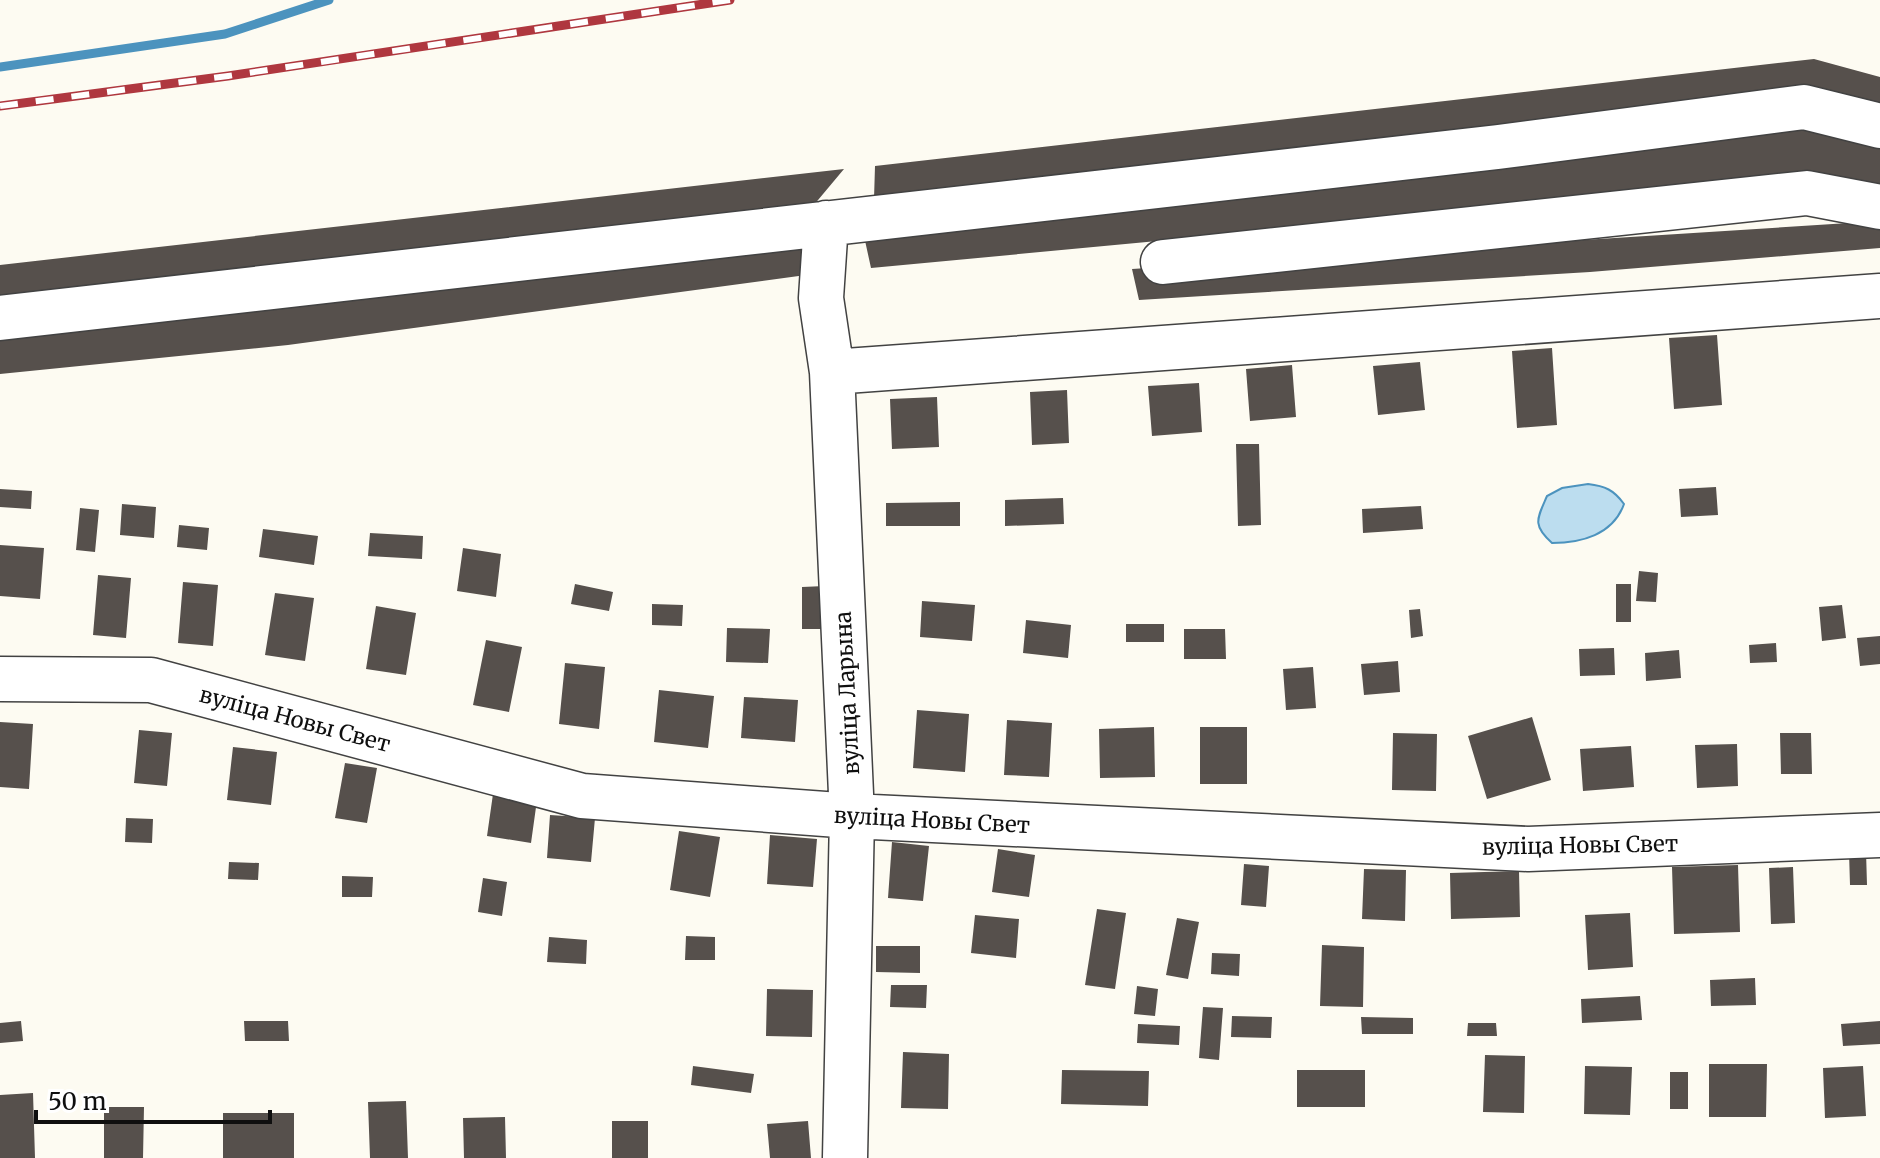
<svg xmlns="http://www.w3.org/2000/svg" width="1880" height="1158" font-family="Merriweather,serif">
  <rect width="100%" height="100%" fill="#fdfbf2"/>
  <!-- water -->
  <path fill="#bcddef" stroke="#4c93be" stroke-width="2" d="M 1588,484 C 1605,486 1614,490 1624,504 C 1613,535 1581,543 1552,543 C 1532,525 1537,519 1547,496 L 1562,488 Z"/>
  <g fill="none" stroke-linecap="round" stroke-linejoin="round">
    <!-- stream -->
    <path stroke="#4c93be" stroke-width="9" d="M 0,67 L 225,34 L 329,0"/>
  </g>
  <!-- building -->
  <path fill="#56504c" d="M 1814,59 L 1880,77 L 1880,108 L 874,199 L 875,166 Z
    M 1805,121 L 1880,142 L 1880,185 L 1808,170 L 1561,203 L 871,268 L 864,236 Z
    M 844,169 L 813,206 L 0,302 L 0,265 Z
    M 1880,221 L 1880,248 L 1590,272 L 1139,300 L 1132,269 Z
    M 800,244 L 806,275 L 288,345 L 0,374 L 0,335 Z
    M 1717,335 L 1722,405 L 1674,409 L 1669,338 Z
    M 1552,348 L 1557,425 L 1517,428 L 1512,351 Z
    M 1420,362 L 1425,410 L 1378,415 L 1373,366 Z
    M 1292,365 L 1296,417 L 1250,421 L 1246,369 Z
    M 1199,383 L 1202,432 L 1152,436 L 1148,386 Z
    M 1067,390 L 1069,443 L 1032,445 L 1030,392 Z
    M 937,397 L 939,447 L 892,449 L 890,399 Z
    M 1236,444 L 1259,444 L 1261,525 L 1238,526 Z
    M 1716,487 L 1718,515 L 1681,517 L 1679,489 Z
    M 0,489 L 32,491 L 31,509 L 0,507 Z
    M 1063,498 L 1064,524 L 1005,526 L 1005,500 Z
    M 960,502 L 960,526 L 886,526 L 886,503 Z
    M 122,504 L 156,507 L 154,538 L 120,535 Z
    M 1421,506 L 1423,529 L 1363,533 L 1362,509 Z
    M 80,508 L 99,510 L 95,552 L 76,550 Z
    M 179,525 L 209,528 L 207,550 L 177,547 Z
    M 263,529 L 318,536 L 314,565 L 259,557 Z
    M 370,533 L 423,536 L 422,559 L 368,556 Z
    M 0,545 L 44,548 L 40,599 L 0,596 Z
    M 463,548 L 501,554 L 496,597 L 457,591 Z
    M 1639,571 L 1658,573 L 1656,602 L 1636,601 Z
    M 98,575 L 131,578 L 126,638 L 93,635 Z
    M 183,582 L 218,585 L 213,646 L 178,643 Z
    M 575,584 L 613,592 L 609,611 L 571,604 Z
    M 1616,584 L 1631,584 L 1631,622 L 1616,622 Z
    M 825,586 L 826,629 L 802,629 L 802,587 Z
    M 275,593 L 314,598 L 305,661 L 265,655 Z
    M 922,601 L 975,605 L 972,641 L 920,637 Z
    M 652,604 L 683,605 L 682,626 L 652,625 Z
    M 1842,605 L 1846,638 L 1822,641 L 1819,607 Z
    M 376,606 L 416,613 L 406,675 L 366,669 Z
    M 1420,609 L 1423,636 L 1411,638 L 1409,610 Z
    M 1026,620 L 1071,625 L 1068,658 L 1023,653 Z
    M 1126,624 L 1164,624 L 1164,642 L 1126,642 Z
    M 727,628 L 770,629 L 768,663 L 726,662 Z
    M 1184,629 L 1225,629 L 1226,659 L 1184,659 Z
    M 1880,636 L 1880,664 L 1860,666 L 1857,638 Z
    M 486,640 L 522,647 L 509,712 L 473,705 Z
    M 1776,643 L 1777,662 L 1750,663 L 1749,645 Z
    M 1614,648 L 1615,675 L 1580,676 L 1579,649 Z
    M 1679,650 L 1681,678 L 1646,681 L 1645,653 Z
    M 1398,661 L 1400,692 L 1364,695 L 1361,664 Z
    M 565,663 L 605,667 L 599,729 L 559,724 Z
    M 1313,667 L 1316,708 L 1286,710 L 1283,669 Z
    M 659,690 L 714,696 L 708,748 L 654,742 Z
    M 744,697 L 798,700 L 795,742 L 741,738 Z
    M 917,710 L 969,714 L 965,772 L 913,768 Z
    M 1532,717 L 1551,780 L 1487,799 L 1468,736 Z
    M 1007,720 L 1052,723 L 1049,777 L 1004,775 Z
    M 0,722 L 33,724 L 29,789 L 0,787 Z
    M 1154,727 L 1155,777 L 1100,778 L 1099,729 Z
    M 1200,727 L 1247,727 L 1247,784 L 1200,784 Z
    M 139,730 L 172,733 L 167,786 L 134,783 Z
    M 1393,733 L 1437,734 L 1436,791 L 1392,790 Z
    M 1780,733 L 1811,733 L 1812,774 L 1781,774 Z
    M 1737,744 L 1738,786 L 1697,788 L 1695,745 Z
    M 1631,746 L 1634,787 L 1583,791 L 1580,749 Z
    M 233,747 L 277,752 L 271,805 L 227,800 Z
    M 345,763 L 377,768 L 367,823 L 335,818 Z
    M 493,794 L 537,800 L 531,843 L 487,836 Z
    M 550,815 L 595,818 L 591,862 L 547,858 Z
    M 126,818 L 153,819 L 152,843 L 125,842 Z
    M 679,831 L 720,837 L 710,897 L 670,890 Z
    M 770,835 L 817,839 L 813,887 L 767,884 Z
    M 892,842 L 929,846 L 923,901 L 888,898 Z
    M 998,849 L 1035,855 L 1029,897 L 992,892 Z
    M 1866,851 L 1867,885 L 1850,885 L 1849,852 Z
    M 229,862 L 259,863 L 258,880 L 228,879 Z
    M 1244,864 L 1269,866 L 1266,907 L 1241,905 Z
    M 1738,865 L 1740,932 L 1674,934 L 1672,867 Z
    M 1793,867 L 1795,923 L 1771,924 L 1769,868 Z
    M 1364,869 L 1406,870 L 1405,921 L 1362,919 Z
    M 1519,871 L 1520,917 L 1451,919 L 1450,873 Z
    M 342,876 L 373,877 L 372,897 L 342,897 Z
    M 483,878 L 507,882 L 502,916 L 478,912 Z
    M 1097,909 L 1126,913 L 1115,989 L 1085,985 Z
    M 1630,913 L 1633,967 L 1588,970 L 1585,915 Z
    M 975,915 L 1019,919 L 1016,958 L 971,953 Z
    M 1177,918 L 1199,922 L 1188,979 L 1166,975 Z
    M 686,936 L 715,937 L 715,960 L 685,960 Z
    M 549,937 L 587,940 L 586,964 L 547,962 Z
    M 1322,945 L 1364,947 L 1363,1007 L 1320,1006 Z
    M 876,946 L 920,946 L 920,973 L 876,972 Z
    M 1212,953 L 1240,954 L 1239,976 L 1211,974 Z
    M 1755,978 L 1756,1005 L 1711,1006 L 1710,980 Z
    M 891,985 L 927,985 L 926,1008 L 890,1007 Z
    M 1137,986 L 1158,989 L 1155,1016 L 1134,1014 Z
    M 767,989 L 813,990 L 812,1037 L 766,1036 Z
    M 1640,996 L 1642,1020 L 1582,1023 L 1581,999 Z
    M 1203,1007 L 1223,1008 L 1219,1060 L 1199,1058 Z
    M 1232,1016 L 1272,1017 L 1271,1038 L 1231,1037 Z
    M 1361,1017 L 1413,1018 L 1413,1034 L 1362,1034 Z
    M 21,1021 L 23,1041 L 0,1043 L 0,1023 Z
    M 244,1021 L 288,1021 L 289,1041 L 245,1041 Z
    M 1880,1021 L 1880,1044 L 1843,1046 L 1841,1024 Z
    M 1468,1023 L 1496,1023 L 1497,1036 L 1467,1036 Z
    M 1138,1024 L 1180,1026 L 1179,1045 L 1137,1043 Z
    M 903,1052 L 949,1054 L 948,1109 L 901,1108 Z
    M 1485,1055 L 1525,1056 L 1524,1113 L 1483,1112 Z
    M 1709,1064 L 1767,1064 L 1766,1117 L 1709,1117 Z
    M 693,1066 L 754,1074 L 751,1093 L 691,1085 Z
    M 1585,1066 L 1632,1067 L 1630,1115 L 1584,1114 Z
    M 1863,1066 L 1866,1116 L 1825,1118 L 1823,1068 Z
    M 1062,1070 L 1149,1071 L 1148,1106 L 1061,1104 Z
    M 1297,1070 L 1365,1070 L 1365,1107 L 1297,1107 Z
    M 1670,1072 L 1688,1072 L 1688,1109 L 1670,1109 Z
    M 33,1093 L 35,1158 L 0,1158 L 0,1095 Z
    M 406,1101 L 408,1158 L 370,1158 L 368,1102 Z
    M 104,1107 L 144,1107 L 143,1158 L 104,1158 Z
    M 223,1113 L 294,1113 L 294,1158 L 223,1158 Z
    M 505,1117 L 506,1158 L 464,1158 L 463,1118 Z
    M 612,1121 L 648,1121 L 648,1158 L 612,1158 Z
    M 808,1121 L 811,1158 L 770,1158 L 767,1124 Z"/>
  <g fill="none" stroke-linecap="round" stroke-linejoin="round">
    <!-- minor casing -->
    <g stroke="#424242" stroke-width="47">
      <path id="minor" d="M 826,223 L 821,298 L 832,372 L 852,816 L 845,1158
        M 1163,262 L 1807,193 L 1880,207
        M 0,318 L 1498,147 L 1804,107 L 1880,126
        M 832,372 L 1880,296
        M 0,679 L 151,680 L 582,796 L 852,816 L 1528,849 L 1880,835"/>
    </g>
    <!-- minor -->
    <use href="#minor" stroke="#fff" stroke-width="44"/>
    <!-- rail casing -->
    <g stroke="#af373f" stroke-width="9">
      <path id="rail" d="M 0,106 L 228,76 L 730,0"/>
    </g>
    <!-- rail -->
    <use href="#rail" stroke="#fff" stroke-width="6" stroke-dasharray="18" stroke-linecap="butt"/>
  </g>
  <g text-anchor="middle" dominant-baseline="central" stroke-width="8" stroke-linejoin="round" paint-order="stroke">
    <!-- street labels -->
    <g font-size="22" fill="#0f0f0f" stroke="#fff">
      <text transform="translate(847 693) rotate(-93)">вуліца Ларына</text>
      <text transform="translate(295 719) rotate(15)">вуліца Новы Свет</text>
      <text transform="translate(932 820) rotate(3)">вуліца Новы Свет</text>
      <text transform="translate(1580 845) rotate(-1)">вуліца Новы Свет</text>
    </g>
  </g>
  <!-- scale -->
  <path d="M36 1110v12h234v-12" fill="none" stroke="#0f0f0f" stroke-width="4"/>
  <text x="48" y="1110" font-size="24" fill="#0f0f0f" stroke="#ffffff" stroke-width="6" paint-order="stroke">50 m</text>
</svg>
